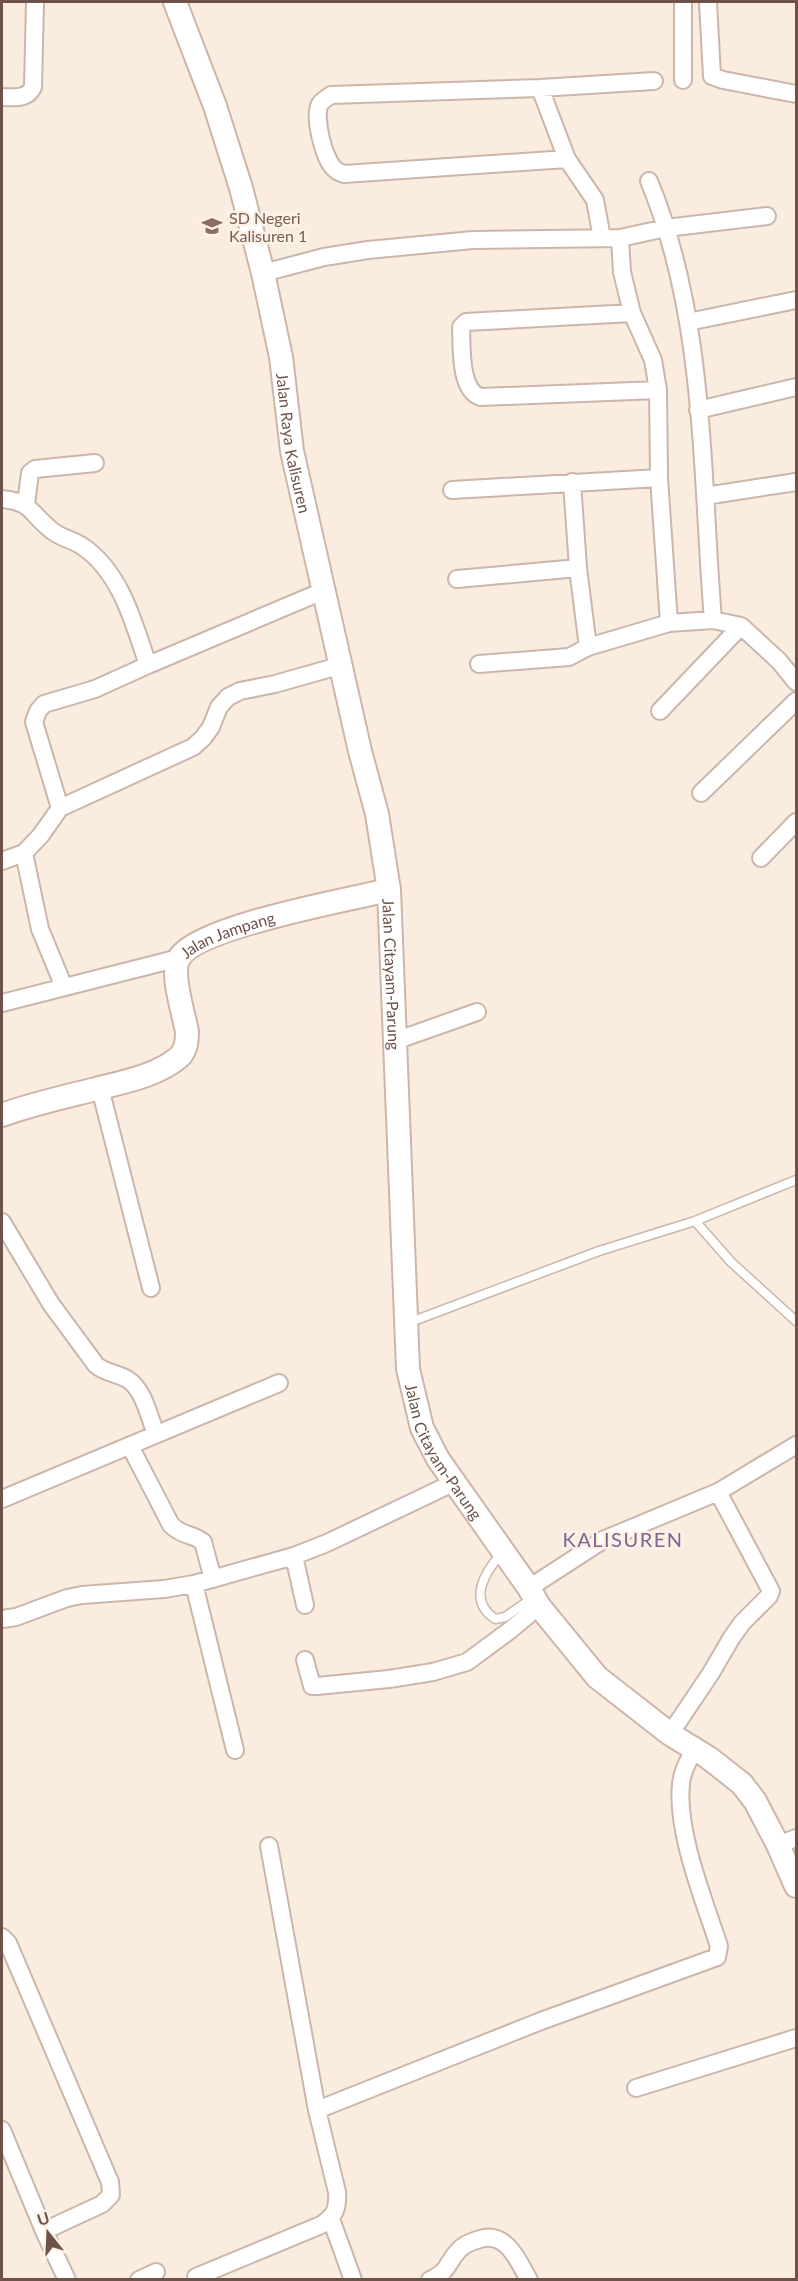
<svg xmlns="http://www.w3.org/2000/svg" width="798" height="2281" font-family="Lato,sans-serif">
  <rect width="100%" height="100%" fill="#faede0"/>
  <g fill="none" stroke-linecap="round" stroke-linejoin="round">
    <!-- lane casing -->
    <g stroke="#cbb6ab" stroke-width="11">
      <path id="lane" d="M 695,1221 L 731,1262 L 796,1321
        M 408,1323 L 599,1251 L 695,1221 L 796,1180
        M 501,1554 C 485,1572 467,1600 495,1619 L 505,1617 L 534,1597"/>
    </g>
    <!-- street casing -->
    <g stroke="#cbb6ab" stroke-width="20">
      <path id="street" d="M 708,2 L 712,76 L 723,80 L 796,94
        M 683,80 L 683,2
        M 540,88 L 567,159 L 595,200 L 602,238
        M 2,97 C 14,97 27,100 33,87 L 35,2
        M 567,159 L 344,174 C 342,173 337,172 336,170 C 324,162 313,116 320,104 C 323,100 328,97 331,95 L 540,88 L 654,81
        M 649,181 C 706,318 701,474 713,620 L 741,626 L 779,661 L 796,682
        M 263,273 L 324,257 L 368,250 L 473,240 L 620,238 L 666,228 L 767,216
        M 632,313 L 466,322 L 461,327 C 462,346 459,391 481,397 L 658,390
        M 688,322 L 796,300
        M 698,410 L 796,387
        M 572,482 L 578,568 L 588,647
        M 452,490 L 659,478
        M 705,496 L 796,482
        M 2,499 C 32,502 29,512 50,529 C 59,538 72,539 82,546 C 121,572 134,624 148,665
        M 26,504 L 30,473 L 35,469 L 95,463
        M 457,579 L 578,568
        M 669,623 L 713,620
        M 479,664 L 569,657 L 588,647 L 669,623 L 659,478 L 658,390 L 653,360 L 632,313 L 622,272 L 620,238
        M 660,711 L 741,626
        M 701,793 L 796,701
        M 60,808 L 34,722 L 38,711 L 44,704 L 95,689 L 148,665 L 323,591
        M 24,853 L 40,929 L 64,987
        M 761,858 L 796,822
        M 2,861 L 24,853 L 41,835 L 60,808 L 193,747 L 203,738 L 211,727 L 219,707 L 228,697 L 240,691 L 275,684 L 342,665
        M 2,1003 L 179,958
        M 395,1041 L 477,1012
        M 100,1088 L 151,1288
        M 2,1222 L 51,1304 L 96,1365 C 105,1373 117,1373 127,1379 C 144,1389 149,1417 156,1434
        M 130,1446 L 171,1525 C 183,1537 192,1533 203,1542 L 213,1579
        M 2,1499 L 279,1383
        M 294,1556 L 305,1605
        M 194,1584 L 235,1750
        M 529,1588 L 603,1540 L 718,1492 L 796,1445
        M 2,1619 L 16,1617 L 67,1598 L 82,1595 L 164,1589 L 194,1584 L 294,1556 L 327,1543 L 455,1482
        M 305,1660 L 312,1686 L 317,1686 L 389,1679 L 433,1672 L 467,1662 L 509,1631 L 539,1606
        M 670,1734 L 711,1673 L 732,1637 L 742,1623 L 769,1596 L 771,1591 L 718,1492
        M 778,1845 L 796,1838
        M 269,1846 L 317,2110
        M 2,1937 L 8,1943 L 110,2182 L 111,2195 L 102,2204 L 44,2231
        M 636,2088 L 796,2038
        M 2,2130 L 44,2231 L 67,2280
        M 331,2219 L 353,2280
        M 196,2277 L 321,2225 C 335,2216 338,2209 337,2192 L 317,2110 L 541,2021 L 717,1957 L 719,1946 C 704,1900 676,1832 681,1784 C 682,1772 688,1760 695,1749
        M 139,2280 L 156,2272
        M 430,2280 C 451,2270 446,2263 459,2250 C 464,2244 473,2241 480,2239 C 506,2231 518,2260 529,2280"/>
    </g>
    <!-- secondary casing -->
    <g stroke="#ceb5a9" stroke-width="26">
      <g id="secondary">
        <path id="s1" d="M 175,2 L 215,106 L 241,188 L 263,273 L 281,357 L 292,451 L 360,751 L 377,814 L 389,890 L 408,1369 L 422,1428 L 438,1459 L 529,1588 L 539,1606 L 597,1677 L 670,1734 L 709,1758 L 742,1784 L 755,1801 L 778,1845 L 796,1886"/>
        <path id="s2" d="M 2,1115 C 32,1104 64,1097 96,1089 C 123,1082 156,1076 178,1058 C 186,1051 187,1042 187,1032 C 184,1014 171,976 178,960 C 193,927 351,899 389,890"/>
      </g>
    </g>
    <!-- lane -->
    <use href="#lane" stroke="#fff" stroke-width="8"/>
    <!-- street -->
    <use href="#street" stroke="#fff" stroke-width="16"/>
    <!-- secondary -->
    <use href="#secondary" stroke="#fff" stroke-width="22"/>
  </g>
  <!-- icons -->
  <defs>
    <g id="school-bare" transform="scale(1.62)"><path d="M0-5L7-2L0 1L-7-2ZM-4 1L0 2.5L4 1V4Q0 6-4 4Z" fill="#8d6e63" stroke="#fdf1e6" stroke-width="2.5" paint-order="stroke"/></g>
  </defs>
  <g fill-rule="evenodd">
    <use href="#school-bare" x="212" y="226"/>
  </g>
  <g text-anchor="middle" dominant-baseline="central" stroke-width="5" stroke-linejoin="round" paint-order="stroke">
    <!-- education labels -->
    <g font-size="16" fill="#785e54" stroke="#fdf1e6" text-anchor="start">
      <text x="229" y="217">SD Negeri<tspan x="229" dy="18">Kalisuren 1</tspan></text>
    </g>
    <!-- street labels -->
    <g font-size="16" fill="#6e524a" stroke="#fdf1e6">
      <text stroke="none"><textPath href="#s1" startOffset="458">Jalan Raya Kalisuren</textPath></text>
      <text stroke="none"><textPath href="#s2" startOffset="345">Jalan Jampang</textPath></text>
      <text stroke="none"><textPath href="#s1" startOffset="1000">Jalan Citayam-Parung</textPath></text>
      <text stroke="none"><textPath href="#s1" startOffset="1486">Jalan Citayam-Parung</textPath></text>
    </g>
    <!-- quarter labels -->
    <g font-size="20" letter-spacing="1.5" fill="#7d6691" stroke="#fdf1e6">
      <text x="623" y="1539">KALISUREN</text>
    </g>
  </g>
  <!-- border -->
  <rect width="798" height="2281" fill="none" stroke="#6e524a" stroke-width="6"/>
  <!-- north arrow -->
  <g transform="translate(48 2233) rotate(342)" stroke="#fdf1e6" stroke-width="4.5" paint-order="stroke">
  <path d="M0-4.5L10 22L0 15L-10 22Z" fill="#6e524a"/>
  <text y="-9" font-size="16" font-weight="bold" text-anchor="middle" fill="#6e524a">U</text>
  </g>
</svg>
